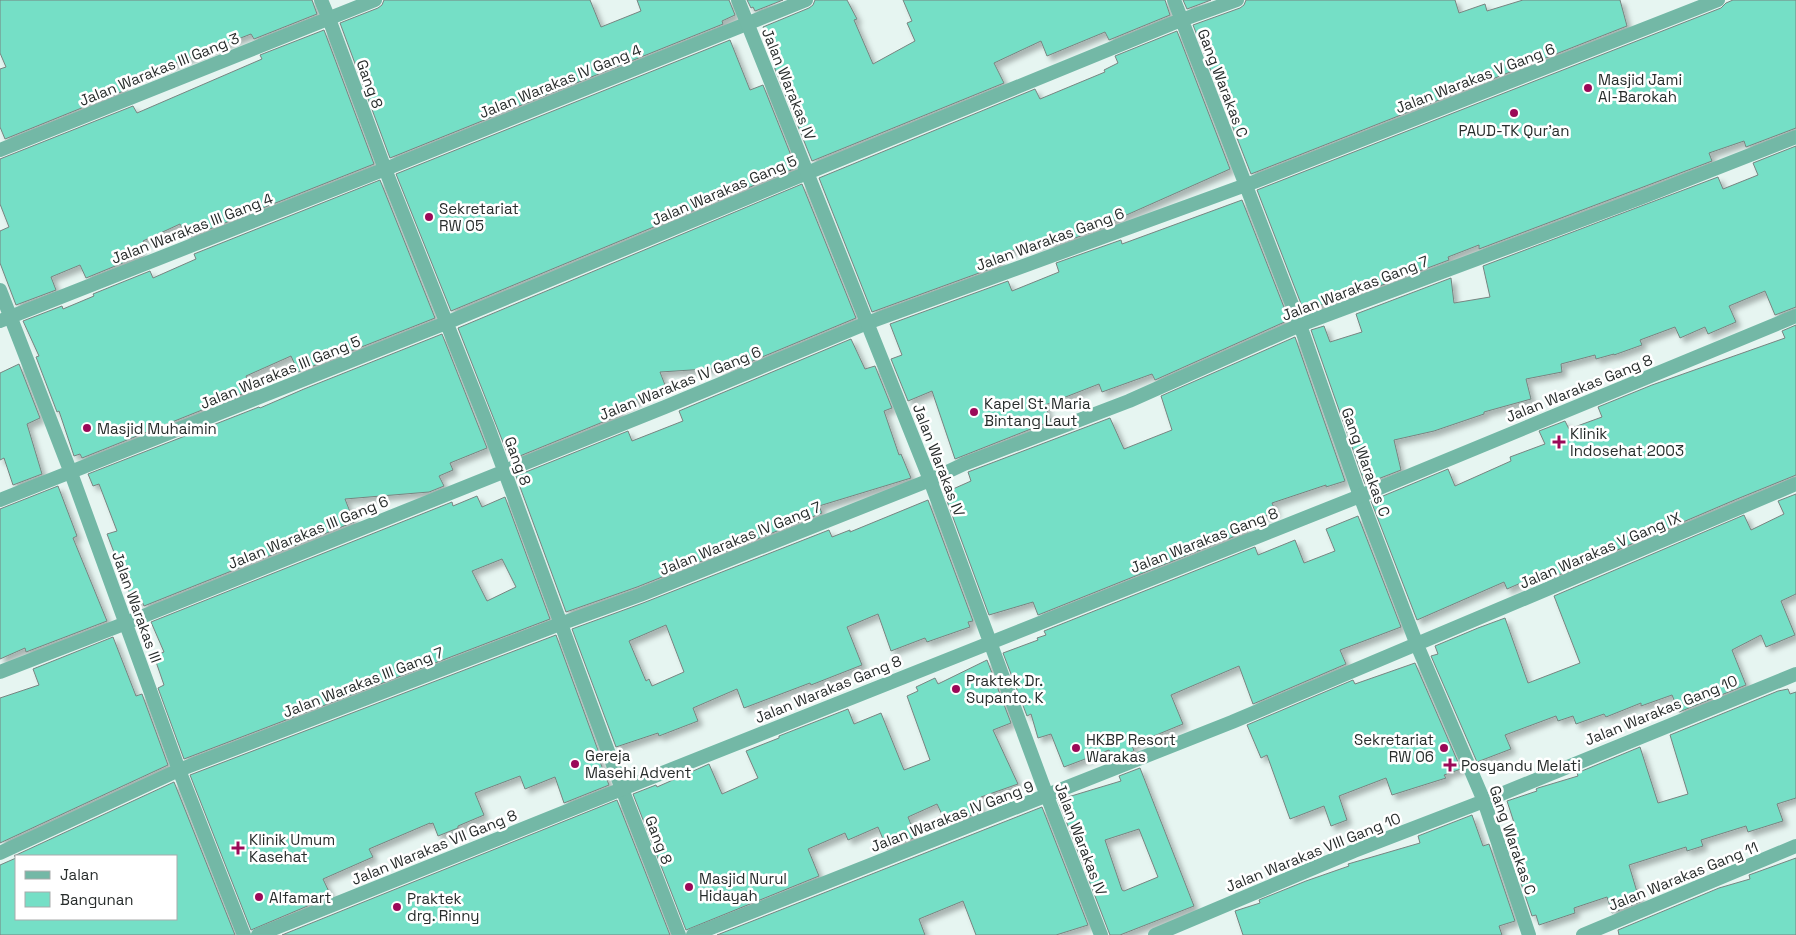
<svg xmlns="http://www.w3.org/2000/svg" width="1796" height="935" font-family="'Space Grotesk',sans-serif">
  <defs>
    <filter id="shadow"><feDropShadow dx="4.5" dy="4.5" stdDeviation="2.5" flood-color="#0004"/></filter>
  </defs>
  <rect width="100%" height="100%" fill="#e6f5f1"/>
  <!-- building -->
  <path fill="#75dfc6" stroke="#778480" fill-rule="evenodd" filter="url(#shadow)" d="M 0,0 L 312,0 L 317,14 L 254,39 L 251,34 L 155,71 L 154,70 L 122,83 L 126,90 L 5,139 L 0,127 L 0,69 L 6,67 L 0,53 Z
    M 384,0 L 590,0 L 601,27 L 641,11 L 637,0 L 729,0 L 735,15 L 722,21 L 723,24 L 390,158 L 340,23 L 378,8 L 382,5 Z
    M 747,0 L 783,0 L 755,11 L 753,7 L 751,8 Z
    M 815,0 L 847,0 L 857,19 L 854,20 L 873,64 L 915,41 L 907,23 L 912,21 L 903,0 L 1165,0 L 1170,15 L 1109,40 L 1105,32 L 1047,56 L 1041,41 L 994,63 L 1004,83 L 812,161 L 775,69 L 772,48 L 763,27 L 809,8 L 813,5 Z
    M 1183,0 L 1211,0 L 1187,9 Z
    M 1246,0 L 1455,0 L 1459,13 L 1485,4 L 1487,11 L 1523,0 L 1620,0 L 1627,26 L 1251,174 L 1193,25 L 1240,8 L 1244,5 Z
    M 1733,0 L 1796,0 L 1796,128 L 1746,147 L 1744,141 L 1709,153 L 1712,161 L 1479,249 L 1479,245 L 1448,257 L 1449,260 L 1350,297 L 1349,294 L 1316,307 L 1317,309 L 1305,314 L 1257,190 L 1721,8 L 1726,3 Z
    M 324,30 L 374,164 L 187,238 L 180,224 L 143,241 L 145,244 L 138,247 L 142,255 L 86,278 L 80,265 L 51,277 L 56,290 L 16,305 L 0,263 L 0,231 L 9,227 L 0,204 L 0,159 L 133,106 L 137,113 L 262,59 L 260,55 Z
    M 1177,31 L 1230,169 L 1113,221 L 1114,224 L 1050,247 L 1048,241 L 1032,247 L 1031,244 L 997,256 L 1001,265 L 872,312 L 819,178 L 1035,89 L 1040,99 L 1105,72 L 1104,70 L 1118,63 L 1115,56 Z
    M 730,40 L 750,90 L 763,85 L 796,168 L 451,311 L 396,174 Z
    M 1796,146 L 1796,307 L 1775,315 L 1765,291 L 1729,306 L 1736,322 L 1708,334 L 1705,327 L 1680,338 L 1675,327 L 1640,340 L 1642,345 L 1614,355 L 1614,354 L 1596,359 L 1595,355 L 1561,364 L 1562,372 L 1526,379 L 1531,399 L 1484,412 L 1484,414 L 1434,431 L 1394,440 L 1401,470 L 1365,484 L 1311,330 L 1324,326 L 1330,342 L 1362,332 L 1356,314 L 1451,278 L 1454,303 L 1490,297 L 1483,266 L 1718,177 L 1723,189 L 1758,175 L 1753,163 Z
    M 380,180 L 435,318 L 298,372 L 291,356 L 246,376 L 252,390 L 82,458 L 80,454 L 74,456 L 59,411 L 57,412 L 36,357 L 39,356 L 23,321 L 62,306 L 63,309 L 94,296 L 93,294 L 150,271 L 153,278 L 196,259 L 194,254 Z
    M 802,184 L 856,318 L 738,367 L 660,372 L 665,385 L 618,410 L 620,415 L 510,460 L 458,328 Z
    M 1242,200 L 1289,320 L 1155,380 L 1152,374 L 1102,392 L 1099,384 L 1045,405 L 1051,421 L 955,459 L 932,391 L 908,401 L 891,359 L 902,355 L 890,324 L 1008,281 L 1012,291 L 1059,272 L 1056,263 L 1121,240 L 1122,244 Z
    M 1796,325 L 1796,475 L 1737,499 L 1547,580 L 1544,573 L 1507,589 L 1504,582 L 1417,620 L 1371,501 L 1448,469 L 1455,486 L 1511,461 L 1510,457 L 1545,444 L 1539,431 L 1565,421 L 1569,429 L 1602,417 L 1598,407 L 1652,385 L 1785,338 L 1782,331 Z
    M 442,334 L 487,448 L 450,463 L 453,470 L 439,476 L 444,486 L 429,492 L 345,499 L 354,522 L 144,606 L 141,599 L 133,602 L 107,534 L 117,531 L 99,484 L 93,486 L 88,474 L 259,407 L 260,408 L 304,389 Z
    M 1295,337 L 1345,481 L 1326,487 L 1326,485 L 1272,503 L 1276,512 L 1244,523 L 1248,531 L 1038,615 L 1033,602 L 989,615 L 944,493 L 971,481 L 968,472 L 1110,418 L 1124,449 L 1172,430 L 1161,396 Z
    M 851,339 L 865,369 L 875,366 L 892,408 L 884,411 L 899,455 L 901,454 L 911,478 L 819,506 L 822,513 L 637,587 L 566,612 L 516,476 L 628,431 L 632,441 L 683,421 L 679,411 Z
    M 19,364 L 40,418 L 27,424 L 42,474 L 13,485 L 4,458 L 0,460 L 0,373 Z
    M 58,486 L 77,536 L 73,538 L 107,621 L 26,652 L 25,648 L 0,659 L 0,509 Z
    M 1796,494 L 1796,594 L 1781,601 L 1795,635 L 1766,647 L 1761,635 L 1732,650 L 1746,685 L 1679,712 L 1672,695 L 1641,706 L 1641,703 L 1606,717 L 1604,714 L 1576,724 L 1573,716 L 1558,721 L 1556,716 L 1505,735 L 1511,749 L 1477,762 L 1431,656 L 1438,654 L 1435,646 L 1478,628 L 1505,618 L 1528,683 L 1580,663 L 1554,596 L 1744,515 L 1751,530 L 1784,514 L 1778,501 Z
    M 477,496 L 482,507 L 505,497 L 550,619 L 184,759 L 158,688 L 164,685 L 154,656 L 164,652 L 151,622 L 452,502 L 453,506 ZM 502,559 L 516,587 L 487,601 L 472,571 Z
    M 928,500 L 973,621 L 968,622 L 970,627 L 927,642 L 925,638 L 891,651 L 878,614 L 847,627 L 862,665 L 811,685 L 810,683 L 744,708 L 737,689 L 693,708 L 698,721 L 659,736 L 658,733 L 616,747 L 572,629 L 643,603 L 829,530 L 832,537 L 850,530 L 850,532 ZM 666,625 L 684,672 L 652,686 L 649,679 L 646,681 L 629,641 Z
    M 1358,516 L 1401,627 L 1340,650 L 1346,664 L 1253,704 L 1239,666 L 1171,695 L 1183,724 L 1132,745 L 1134,751 L 1113,760 L 1109,750 L 1064,767 L 1051,734 L 1038,738 L 1031,714 L 1027,716 L 1003,653 L 1038,640 L 1037,638 L 1046,635 L 1044,631 L 1255,547 L 1258,555 L 1295,540 L 1304,563 L 1335,551 L 1326,529 Z
    M 556,635 L 599,753 L 597,754 L 609,785 L 564,803 L 555,777 L 525,789 L 520,776 L 475,793 L 484,815 L 458,826 L 458,828 L 438,836 L 433,823 L 430,824 L 430,823 L 369,849 L 373,857 L 323,879 L 331,896 L 251,930 L 190,775 Z
    M 113,637 L 136,696 L 142,694 L 168,765 L 0,843 L 0,698 L 39,685 L 33,669 Z
    M 987,660 L 1011,723 L 993,730 L 1018,784 L 981,797 L 978,800 L 982,811 L 947,825 L 937,804 L 908,817 L 916,837 L 887,849 L 878,827 L 848,840 L 845,833 L 808,849 L 819,876 L 686,930 L 633,794 L 656,785 L 657,787 L 709,764 L 722,794 L 758,778 L 746,751 L 779,738 L 779,736 L 848,709 L 854,724 L 881,713 L 904,770 L 930,760 L 907,696 L 918,691 L 916,687 L 935,678 L 938,684 Z
    M 1415,663 L 1461,769 L 1444,775 L 1446,778 L 1392,795 L 1386,778 L 1339,796 L 1347,820 L 1331,826 L 1324,806 L 1290,819 L 1267,755 L 1261,758 L 1247,725 L 1353,680 L 1355,684 Z
    M 1788,689 L 1790,694 L 1796,692 L 1796,798 L 1777,804 L 1783,821 L 1748,832 L 1746,826 L 1701,840 L 1703,846 L 1687,851 L 1686,847 L 1629,865 L 1640,902 L 1612,913 L 1607,897 L 1574,908 L 1575,913 L 1539,925 L 1536,915 L 1532,916 L 1506,839 L 1518,835 L 1507,801 L 1537,791 L 1536,789 L 1538,788 L 1578,776 L 1577,773 L 1640,747 L 1658,803 L 1688,794 L 1670,735 L 1778,691 Z
    M 1140,768 L 1194,906 L 1120,935 L 1110,935 L 1058,800 L 1121,781 L 1119,776 ZM 1139,829 L 1158,877 L 1124,891 L 1122,890 L 1105,840 Z
    M 174,782 L 235,935 L 0,935 L 0,865 L 16,858 L 16,919 L 176,919 L 176,856 L 14,856 Z
    M 617,800 L 670,935 L 282,935 L 381,895 Z
    M 1042,807 L 1088,925 L 1056,935 L 976,935 L 963,901 L 919,919 L 925,935 L 717,935 Z
    M 1472,815 L 1483,846 L 1489,844 L 1515,921 L 1499,926 L 1502,935 L 1243,935 L 1235,911 L 1260,903 L 1259,900 L 1306,881 L 1349,866 L 1348,864 L 1420,843 L 1418,836 Z
    M 1796,858 L 1796,935 L 1619,935 L 1618,930 L 1719,888 L 1750,879 L 1749,875 Z"/>
  <g fill="none" stroke-linecap="round" stroke-linejoin="round">
    <!-- minor -->
    <path stroke="#73b8a6" stroke-width="14" d="M 321,0 L 329,19 L 385,169 L 487,424 L 622,789 L 679,935
      M 1174,0 L 1300,325 L 1360,496 L 1417,645 L 1484,801 L 1529,935
      M 0,150 L 375,0
      M 0,290 L 71,473 L 179,770 L 244,935
      M 0,321 L 393,166 L 806,0
      M 0,500 L 446,323 L 807,173 L 1176,22 L 1237,0
      M 0,672 L 116,627 L 665,407 L 867,323 L 1254,182 L 1718,0
      M 0,853 L 179,770 L 560,624 L 640,595 L 930,480 L 964,464 L 1129,401 L 1300,325 L 1643,197 L 1796,137
      M 693,935 L 1232,722 L 1796,484
      M 1155,935 L 1354,851 L 1484,801 L 1796,674
      M 1583,935 L 1796,846"/>
    <!-- tertiary -->
    <path stroke="#73b8a6" stroke-width="14" d="M 738,0 L 930,480 L 1047,796 L 1101,935
      M 258,935 L 622,789 L 1360,496 L 1796,316"/>
  </g>
  <!-- markers -->
  <g fill="#9b0958" stroke="#fff" stroke-width="2">
    <circle cx="1588" cy="88" r="5"/>
    <circle cx="1514" cy="113" r="5"/>
    <circle cx="429" cy="217" r="5"/>
    <circle cx="974" cy="412" r="5"/>
    <circle cx="87" cy="428" r="5"/>
    <path d="M1556.5 434.5h5v5h5v5h-5v5h-5v-5h-5v-5h5z"/>
    <circle cx="956" cy="689" r="5"/>
    <circle cx="1076" cy="748" r="5"/>
    <circle cx="1444" cy="748" r="5"/>
    <circle cx="575" cy="764" r="5"/>
    <path d="M1447.5 757.5h5v5h5v5h-5v5h-5v-5h-5v-5h5z"/>
    <path d="M235.5 840.5h5v5h5v5h-5v5h-5v-5h-5v-5h5z"/>
    <circle cx="689" cy="887" r="5"/>
    <circle cx="259" cy="897" r="5"/>
    <circle cx="397" cy="907" r="5"/>
  </g>
  <g text-anchor="middle" dominant-baseline="central" stroke-width="5" stroke-linejoin="round" paint-order="stroke">
    <!-- street labels -->
    <g font-size="15" fill="#282d2c" stroke="#fff">
      <text transform="translate(159 69) rotate(-22)">Jalan Warakas III Gang 3</text>
      <text transform="translate(1475 78) rotate(-21)">Jalan Warakas V Gang 6</text>
      <text transform="translate(560 81) rotate(-22)">Jalan Warakas IV Gang 4</text>
      <text transform="translate(1223 83) rotate(69)">Gang Warakas C</text>
      <text transform="translate(370 84) rotate(70)">Gang 8</text>
      <text transform="translate(789 84) rotate(68)">Jalan Warakas IV</text>
      <text transform="translate(724 190) rotate(-23)">Jalan Warakas Gang 5</text>
      <text transform="translate(192 228) rotate(-21)">Jalan Warakas III Gang 4</text>
      <text transform="translate(1050 239) rotate(-20)">Jalan Warakas Gang 6</text>
      <text transform="translate(1355 288) rotate(-21)">Jalan Warakas Gang 7</text>
      <text transform="translate(280 372) rotate(-22)">Jalan Warakas III Gang 5</text>
      <text transform="translate(680 383) rotate(-22)">Jalan Warakas IV Gang 6</text>
      <text transform="translate(1579 388) rotate(-22)">Jalan Warakas Gang 8</text>
      <text transform="translate(939 460) rotate(69)">Jalan Warakas IV</text>
      <text transform="translate(518 461) rotate(70)">Gang 8</text>
      <text transform="translate(1366 462) rotate(70)">Gang Warakas C</text>
      <text transform="translate(308 532) rotate(-22)">Jalan Warakas III Gang 6</text>
      <text transform="translate(740 538) rotate(-22)">Jalan Warakas IV Gang 7</text>
      <text transform="translate(1204 540) rotate(-21)">Jalan Warakas Gang 8</text>
      <text transform="translate(1600 550) rotate(-23)">Jalan Warakas V Gang IX</text>
      <text transform="translate(137 607) rotate(70)">Jalan Warakas III</text>
      <text transform="translate(363 682) rotate(-21)">Jalan Warakas III Gang 7</text>
      <text transform="translate(828 689) rotate(-22)">Jalan Warakas Gang 8</text>
      <text transform="translate(1661 710) rotate(-22)">Jalan Warakas Gang 10</text>
      <text transform="translate(952 816) rotate(-21)">Jalan Warakas IV Gang 9</text>
      <text transform="translate(1081 839) rotate(69)">Jalan Warakas IV</text>
      <text transform="translate(659 840) rotate(69)">Gang 8</text>
      <text transform="translate(1513 840) rotate(71)">Gang Warakas C</text>
      <text transform="translate(434 847) rotate(-22)">Jalan Warakas VII Gang 8</text>
      <text transform="translate(1313 852) rotate(-22)">Jalan Warakas VIII Gang 10</text>
      <text transform="translate(1683 876) rotate(-22)">Jalan Warakas Gang 11</text>
    </g>
    <!-- poi labels -->
    <g font-size="15" fill="#282d2c" stroke="#fff" text-anchor="start">
      <text x="1598" y="79">Masjid Jami<tspan x="1598" dy="17">Al-Barokah</tspan></text>
      <text x="1514" y="130" text-anchor="middle">PAUD-TK Qur'an</text>
      <text x="439" y="208">Sekretariat<tspan x="439" dy="17">RW 05</tspan></text>
      <text x="984" y="403">Kapel St. Maria<tspan x="984" dy="17">Bintang Laut</tspan></text>
      <text x="97" y="428">Masjid Muhaimin</text>
      <text x="1570" y="433">Klinik<tspan x="1570" dy="17">Indosehat 2003</tspan></text>
      <text x="966" y="680">Praktek Dr.<tspan x="966" dy="17">Supanto. K</tspan></text>
      <text x="1086" y="739">HKBP Resort<tspan x="1086" dy="17">Warakas</tspan></text>
      <text x="1434" y="739" text-anchor="end">Sekretariat<tspan x="1434" dy="17">RW 06</tspan></text>
      <text x="585" y="755">Gereja<tspan x="585" dy="17">Masehi Advent</tspan></text>
      <text x="1461" y="765">Posyandu Melati</text>
      <text x="249" y="839">Klinik Umum<tspan x="249" dy="17">Kasehat</tspan></text>
      <text x="699" y="878">Masjid Nurul<tspan x="699" dy="17">Hidayah</tspan></text>
      <text x="269" y="897">Alfamart</text>
      <text x="407" y="898">Praktek<tspan x="407" dy="17">drg. Rinny</tspan></text>
    </g>
  </g>
  <!-- legend -->
  <rect x="15" y="855" width="162" height="65" fill="#ffffff" stroke="#a9abab"/>
  <rect x="25" y="871" width="25" height="8" fill="#73b8a6" stroke="#a9abab"/>
  <text x="60" y="880" font-size="15" fill="#282d2c">Jalan</text>
  <rect x="25" y="892" width="25" height="15" fill="#75dfc6" stroke="#a9abab"/>
  <text x="60" y="905" font-size="15" fill="#282d2c">Bangunan</text>
</svg>
